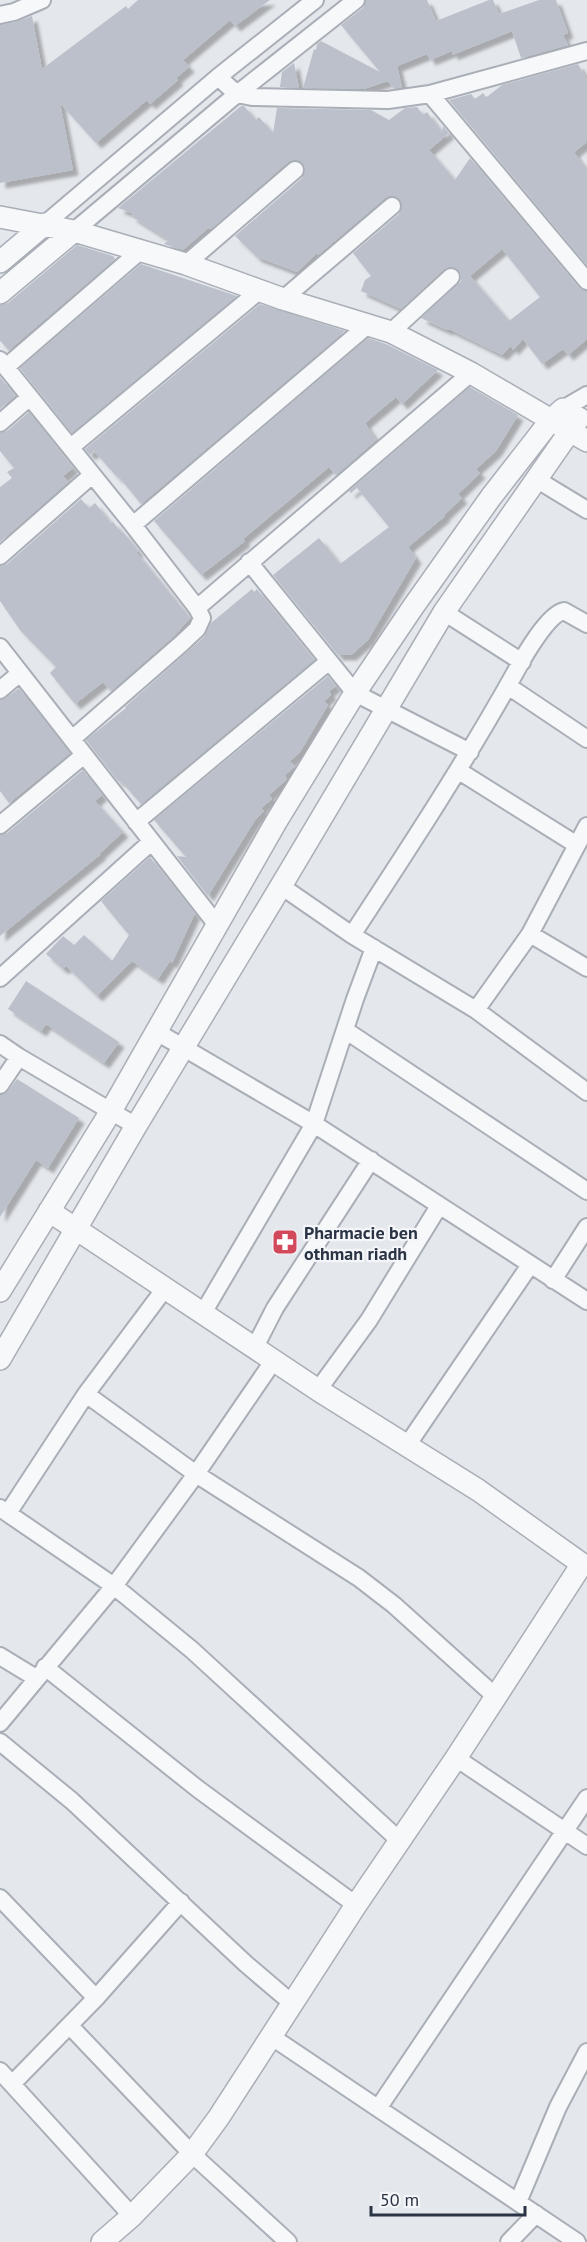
<svg xmlns="http://www.w3.org/2000/svg" width="587" height="2242" font-family="'PT Sans',sans-serif">
  <defs>
    <filter id="shadow"><feDropShadow dx="5.5" dy="5.5" stdDeviation="1.5" flood-color="#0004"/></filter>
  </defs>
  <rect width="100%" height="100%" fill="#e4e7ec"/>
  <!-- building -->
  <path fill="#bbc0ca" fill-rule="evenodd" filter="url(#shadow)" d="M 138,0 L 270,0 L 235,26 L 230,20 L 183,60 L 189,67 L 176,78 L 178,80 L 150,104 L 147,100 L 96,143 L 60,103 L 73,170 L 0,183 L 0,25 L 16,22 L 32,16 L 42,69 L 126,6 L 128,9 Z
    M 366,0 L 427,0 L 436,21 L 489,0 L 493,0 L 499,14 L 539,0 L 556,0 L 568,33 L 563,35 L 568,45 L 521,58 L 512,31 L 452,55 L 452,51 L 430,60 L 427,54 L 397,66 L 402,87 L 394,89 L 388,81 L 364,89 L 303,88 L 314,49 L 316,50 L 317,44 L 321,41 L 380,72 L 341,25 L 363,8 Z
    M 294,63 L 299,88 L 280,87 L 282,72 Z
    M 578,64 L 587,80 L 587,142 L 574,152 L 587,171 L 587,265 L 449,100 L 471,94 L 475,99 L 483,93 L 486,97 L 488,96 L 502,85 Z
    M 241,106 L 244,106 L 256,120 L 259,117 L 273,133 L 277,108 L 371,110 L 389,120 L 405,108 L 417,107 L 423,115 L 427,112 L 442,133 L 443,126 L 449,133 L 429,150 L 455,180 L 470,158 L 579,288 L 587,291 L 587,339 L 568,355 L 563,349 L 542,364 L 523,339 L 513,350 L 511,346 L 502,355 L 449,329 L 447,330 L 421,318 L 461,281 L 461,274 L 454,267 L 444,269 L 401,309 L 361,291 L 365,280 L 371,276 L 353,253 L 399,214 L 402,204 L 395,196 L 385,198 L 318,255 L 317,253 L 297,272 L 257,257 L 235,236 L 302,178 L 305,167 L 298,160 L 288,162 L 211,229 L 208,228 L 183,250 L 164,244 L 169,240 L 131,216 L 134,214 L 118,208 ZM 502,249 L 540,297 L 509,321 L 470,276 Z
    M 77,245 L 113,256 L 115,259 L 9,350 L 0,341 L 0,305 L 8,303 Z
    M 141,264 L 237,296 L 72,433 L 20,368 Z
    M 260,304 L 345,331 L 141,504 L 119,477 L 118,478 L 94,451 L 90,455 L 85,449 Z
    M 368,338 L 386,344 L 438,370 L 402,404 L 396,397 L 365,423 L 376,440 L 336,475 L 329,467 L 243,539 L 245,541 L 201,575 L 154,521 Z
    M 0,377 L 15,396 L 0,409 Z
    M 470,387 L 518,415 L 496,451 L 476,469 L 480,473 L 458,494 L 462,498 L 444,515 L 445,516 L 408,547 L 416,558 L 368,640 L 351,655 L 338,655 L 273,575 L 319,538 L 340,564 L 389,527 L 357,488 L 351,493 L 349,491 Z
    M 29,412 L 73,468 L 63,476 L 68,482 L 0,542 L 0,487 L 12,478 L 7,472 L 14,468 L 0,451 L 0,433 L 7,431 Z
    M 81,499 L 89,508 L 95,503 L 111,523 L 113,522 L 122,533 L 123,532 L 138,551 L 136,552 L 190,618 L 174,636 L 111,691 L 103,682 L 75,704 L 50,673 L 56,667 L 20,630 L 0,601 L 0,566 L 7,564 Z
    M 252,589 L 254,592 L 257,589 L 314,660 L 141,804 L 120,780 L 118,781 L 86,740 L 126,708 L 125,707 L 204,637 L 211,623 Z
    M 328,676 L 336,686 L 329,691 L 331,695 L 324,701 L 328,705 L 300,752 L 290,761 L 295,766 L 285,775 L 287,779 L 269,795 L 272,799 L 261,808 L 264,811 L 255,820 L 208,896 L 177,856 L 186,857 L 154,820 Z
    M 19,688 L 70,753 L 9,803 L 0,791 L 0,700 L 6,698 Z
    M 83,770 L 102,795 L 95,801 L 123,832 L 99,854 L 101,854 L 0,936 L 0,835 L 7,833 Z
    M 150,857 L 196,915 L 194,915 L 172,963 L 170,961 L 158,979 L 132,961 L 97,996 L 66,966 L 63,969 L 46,954 L 63,936 L 74,945 L 84,935 L 112,961 L 129,935 L 101,901 Z
    M 26,981 L 119,1042 L 104,1063 L 46,1024 L 41,1031 L 8,1009 Z
    M 17,1079 L 79,1118 L 48,1168 L 36,1160 L 0,1217 L 0,1095 L 8,1091 Z"/>
  <g fill="none" stroke-linecap="round" stroke-linejoin="round">
    <!-- minor casing -->
    <g stroke="#a9aeb7" stroke-width="20">
      <path id="minor" d="M 0,15 L 14,12 L 42,0
        M 218,77 L 237,94 L 252,97 L 388,100 L 430,94 L 587,51
        M 430,94 L 587,281
        M 45,224 L 218,77 L 315,0
        M 74,231 L 237,94 L 356,0
        M 186,264 L 295,170
        M 283,299 L 392,206
        M 391,332 L 451,277
        M 0,360 L 133,525 L 197,608 L 202,618 L 197,629 L 181,644 L 72,739
        M 6,367 L 139,252
        M 563,409 L 587,395
        M 0,423 L 30,397
        M 71,447 L 259,291
        M 536,479 L 587,510
        M 133,525 L 368,325
        M 0,556 L 92,475
        M 249,562 L 355,693 L 470,752
        M 197,608 L 471,373
        M 444,612 L 522,662
        M 0,647 L 217,925
        M 508,686 L 587,739
        M 0,690 L 20,673
        M 459,771 L 577,845
        M 136,822 L 328,662
        M 0,825 L 84,755
        M 281,886 L 352,935 L 476,1010 L 587,1092
        M 530,934 L 587,968
        M 352,935 C 409,848 466,761 516,671 C 524,656 548,614 564,611 L 587,624
        M 0,978 L 151,842
        M 476,1010 L 530,934 L 587,826
        M 345,1030 L 587,1191
        M 155,1031 L 314,1124 L 587,1301
        M 0,1044 L 19,1057 L 136,1126
        M 0,1085 L 19,1057
        M 553,1280 L 587,1227
        M 203,1313 L 314,1124 L 355,999 L 374,948
        M 255,1347 L 275,1308 L 371,1160
        M 318,1390 L 369,1320 L 439,1206
        M 86,1394 L 196,1474 L 359,1578 L 394,1605 L 495,1696
        M 408,1444 L 530,1265
        M 0,1508 L 114,1586 L 192,1650 L 399,1840
        M 8,1513 L 86,1394 L 166,1287
        M 0,1656 L 36,1678
        M 45,1667 L 198,1789 L 356,1905
        M 0,1723 L 114,1586 L 196,1474 L 274,1360
        M 0,1742 L 72,1801 L 246,1964 L 293,2004
        M 456,1758 L 587,1846
        M 0,1898 L 96,1998
        M 70,2026 L 192,2154 L 288,2242
        M 272,2037 L 577,2242
        M 0,2071 L 132,2216
        M 12,2084 L 96,1998 L 181,1902
        M 379,2107 L 587,1798
        M 518,2202 L 558,2107 L 587,2052
        M 509,2242 L 536,2214"/>
    </g>
    <!-- tertiary casing -->
    <g stroke="#a9aeb7" stroke-width="24">
      <path id="tertiary" d="M 0,217 L 74,231 L 186,264 L 283,299 L 391,332 L 471,373 L 587,441
        M 0,262 L 45,224
        M 0,293 L 74,231
        M 49,1211 L 318,1390 L 478,1490 L 582,1564 L 456,1758 L 356,1905 L 219,2117 L 192,2154 L 132,2216 L 102,2242
        M 0,1291 L 111,1111 L 276,822 L 355,693 L 413,607 L 491,497 L 551,420 L 563,409
        M 0,1359 L 136,1126 L 281,886 L 444,612 L 579,418"/>
    </g>
    <!-- minor -->
    <use href="#minor" stroke="#f7f8fa" stroke-width="16"/>
    <!-- tertiary -->
    <use href="#tertiary" stroke="#f7f8fa" stroke-width="21"/>
  </g>
  <!-- icons -->
  <defs>
    <g id="pharmacy-square" transform="scale(1.35)"><rect x="-9" y="-9" width="18" height="18" rx="4" fill="#d1495b" stroke="#f4f6f9"/><path d="M-2-6h4v4h4v4h-4v4h-4v-4h-4v-4h4Z" fill="#fff"/></g>
  </defs>
  <g fill-rule="evenodd">
    <use href="#pharmacy-square" x="285" y="1242"/>
  </g>
  <g text-anchor="middle" dominant-baseline="central" stroke-width="4.5" stroke-linejoin="round" paint-order="stroke">
    <!-- poi labels -->
    <g font-size="18" font-weight="bold" fill="#2b3445" stroke="#f4f6f9" text-anchor="start">
      <text x="304" y="1232">Pharmacie ben<tspan x="304" dy="21">othman riadh</tspan></text>
    </g>
  </g>
  <!-- scale -->
  <path d="M371 2206v9h154v-9" fill="none" stroke="#2b3445" stroke-width="3"/>
  <text x="380" y="2206" font-size="18" fill="#2b3445" stroke="#f4f6f9" stroke-width="4.5" paint-order="stroke">50 m</text>
</svg>
